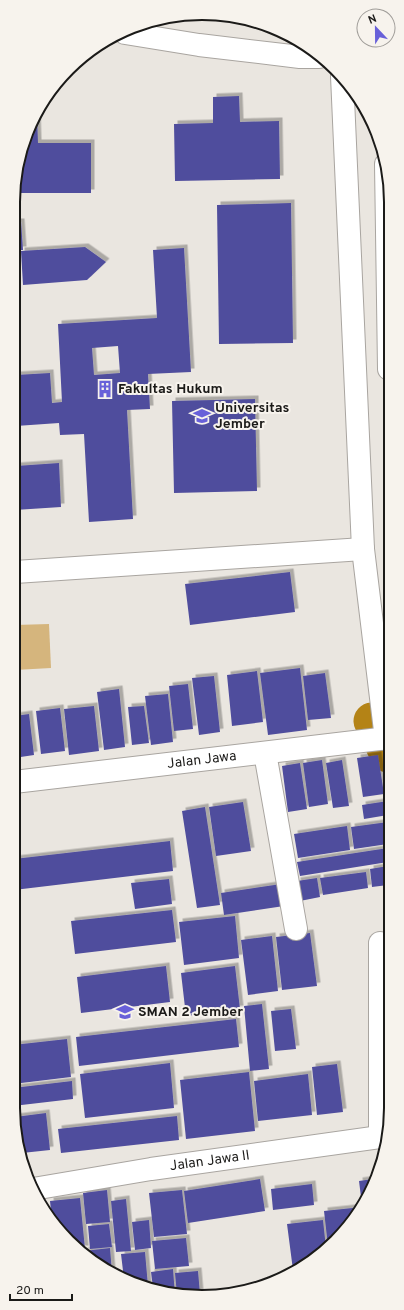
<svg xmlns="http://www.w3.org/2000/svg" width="404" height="1310" font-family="Overpass,sans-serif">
  <defs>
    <filter id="shadow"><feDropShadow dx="3.5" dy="-3.5" stdDeviation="0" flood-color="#0004"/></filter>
  </defs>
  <rect width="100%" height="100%" fill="#eae6e0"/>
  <!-- green -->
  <path fill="#d5b57d" d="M 49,624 L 51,668 L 15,670 L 15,625 Z"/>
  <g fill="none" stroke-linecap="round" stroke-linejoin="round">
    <!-- river -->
    <path stroke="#b48316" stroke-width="37" d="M 372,721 L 388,754"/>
  </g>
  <!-- building -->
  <path fill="#504d9d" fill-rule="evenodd" filter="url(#shadow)" d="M 239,96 L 240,122 L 279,121 L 280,179 L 175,181 L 174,124 L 213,123 L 213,97 Z
    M 37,115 L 38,143 L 91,143 L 91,193 L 17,193 L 17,165 Z
    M 291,203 L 293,343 L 219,344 L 217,205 Z
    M 16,222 L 21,222 L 23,250 L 16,250 Z
    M 85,247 L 106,262 L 87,280 L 23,285 L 21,251 Z
    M 184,248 L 191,372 L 148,374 L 150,409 L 127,410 L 133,519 L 89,522 L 84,434 L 60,435 L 59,423 L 16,426 L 16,375 L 50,373 L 52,403 L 62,402 L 58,324 L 157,318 L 153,250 ZM 118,346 L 120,373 L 94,375 L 92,348 Z
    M 255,399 L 257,491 L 174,493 L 172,401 Z
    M 59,463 L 61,507 L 15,510 L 16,466 Z
    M 290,572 L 295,612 L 190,625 L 185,584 Z
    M 300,668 L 307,730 L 268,735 L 260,673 Z
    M 257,671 L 263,722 L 232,726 L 227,675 Z
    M 325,673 L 331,718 L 308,720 L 303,676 Z
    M 214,676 L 220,732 L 199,735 L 192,678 Z
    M 188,684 L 193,729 L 174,731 L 169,686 Z
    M 119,689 L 125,747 L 104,750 L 97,692 Z
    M 168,694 L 173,742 L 151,745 L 145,696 Z
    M 94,706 L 99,751 L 69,755 L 64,709 Z
    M 144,706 L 149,743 L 132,745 L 128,707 Z
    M 60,708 L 65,751 L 41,754 L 36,711 Z
    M 29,714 L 34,755 L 14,758 L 15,716 Z
    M 378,755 L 384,794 L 363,797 L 357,758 Z
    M 322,760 L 328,804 L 309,807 L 303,763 Z
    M 342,760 L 349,806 L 333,808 L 326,763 Z
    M 300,763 L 307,809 L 288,812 L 282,766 Z
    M 388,801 L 388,815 L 364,819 L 362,805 Z
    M 243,802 L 251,851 L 216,856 L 209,807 Z
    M 205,807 L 220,905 L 197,908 L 182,811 Z
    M 388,822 L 388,844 L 354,849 L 351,827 Z
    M 347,826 L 350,850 L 298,858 L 294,834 Z
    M 170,841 L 173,871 L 14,890 L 14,859 Z
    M 388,848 L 388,862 L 300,876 L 297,862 Z
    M 388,866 L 388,885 L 372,887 L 370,869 Z
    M 366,872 L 368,888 L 323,895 L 320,878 Z
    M 317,878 L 320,897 L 300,901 L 297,881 Z
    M 169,879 L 172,904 L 135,909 L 131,883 Z
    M 281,884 L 284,906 L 224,915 L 221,893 Z
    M 172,910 L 176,942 L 75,954 L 71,921 Z
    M 235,916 L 239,958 L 184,965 L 179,922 Z
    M 310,933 L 317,986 L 282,990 L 276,937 Z
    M 272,936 L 278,991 L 248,995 L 241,940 Z
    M 166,966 L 170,1002 L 81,1013 L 77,977 Z
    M 235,966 L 240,1009 L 186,1016 L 181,973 Z
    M 262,1004 L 269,1069 L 250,1071 L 244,1006 Z
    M 291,1009 L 296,1049 L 275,1051 L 271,1011 Z
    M 236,1019 L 239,1047 L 79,1066 L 76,1037 Z
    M 67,1039 L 71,1077 L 13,1084 L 13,1045 Z
    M 170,1063 L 174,1108 L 85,1118 L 80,1074 Z
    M 337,1064 L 343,1112 L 317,1115 L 312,1067 Z
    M 249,1072 L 255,1131 L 186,1139 L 180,1080 Z
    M 308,1074 L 312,1115 L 258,1121 L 254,1081 Z
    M 72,1081 L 73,1099 L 13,1106 L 13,1088 Z
    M 46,1113 L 50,1150 L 22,1153 L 15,1117 Z
    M 177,1116 L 179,1140 L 61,1153 L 58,1129 Z
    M 260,1179 L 265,1211 L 188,1223 L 184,1191 Z
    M 373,1179 L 372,1181 L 362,1205 L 359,1181 Z
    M 312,1184 L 314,1205 L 273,1210 L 271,1189 Z
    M 107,1190 L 110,1222 L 86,1224 L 83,1193 Z
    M 182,1190 L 187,1234 L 154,1237 L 149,1193 Z
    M 80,1198 L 85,1249 L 82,1249 L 60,1233 L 52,1220 L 50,1201 Z
    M 126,1199 L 131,1251 L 116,1252 L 111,1201 Z
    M 362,1207 L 359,1213 L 328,1246 L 324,1211 Z
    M 149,1220 L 151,1248 L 135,1250 L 132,1222 Z
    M 323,1220 L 326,1248 L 317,1258 L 293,1270 L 287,1224 Z
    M 109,1224 L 112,1247 L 90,1249 L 88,1226 Z
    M 186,1238 L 189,1266 L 155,1269 L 152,1241 Z
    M 110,1248 L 112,1273 L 84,1251 Z
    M 145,1252 L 148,1286 L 124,1279 L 121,1254 Z
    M 173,1269 L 175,1295 L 153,1288 L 151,1272 Z
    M 198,1271 L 200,1294 L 177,1295 L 175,1273 Z"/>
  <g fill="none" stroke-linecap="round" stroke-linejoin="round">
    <!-- minor casing -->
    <g stroke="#a9a5a0" stroke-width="24">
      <g id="minor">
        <path d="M 125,33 L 199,45 L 300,57 L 319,57"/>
        <path d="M 342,76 L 363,549 L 386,739"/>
        <path d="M 386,164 L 389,369"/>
        <path d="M 15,572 L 363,549"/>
        <path d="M 265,753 L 296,929"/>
        <path d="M 380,943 L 380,1136"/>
        <path id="s1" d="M 33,1189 L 151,1169 L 387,1136"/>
      </g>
    </g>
    <!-- major casing -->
    <g stroke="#a9a5a0" stroke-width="24">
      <g id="major">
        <path id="s2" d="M 14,782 L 388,738"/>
      </g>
    </g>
    <!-- minor -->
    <use href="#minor" stroke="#fff" stroke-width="22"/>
    <!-- major -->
    <use href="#major" stroke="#fff" stroke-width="22"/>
  </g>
  <!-- icons -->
  <defs>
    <g id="building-bare" transform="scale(1.38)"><path d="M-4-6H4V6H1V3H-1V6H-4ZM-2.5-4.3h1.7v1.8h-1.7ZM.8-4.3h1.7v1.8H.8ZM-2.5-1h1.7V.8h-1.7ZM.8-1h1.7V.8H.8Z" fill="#6860d9" stroke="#f7f3ed" stroke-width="2.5" paint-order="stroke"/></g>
    <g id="university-bare" transform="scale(1.38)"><path d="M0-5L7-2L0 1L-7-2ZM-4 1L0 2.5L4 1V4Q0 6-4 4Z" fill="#6860d9" stroke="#f7f3ed" stroke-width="2.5" paint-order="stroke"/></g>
    <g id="school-bare" transform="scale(1.38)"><path d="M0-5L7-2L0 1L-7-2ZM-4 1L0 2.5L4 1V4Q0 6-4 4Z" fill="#6860d9" stroke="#f7f3ed" stroke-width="2.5" paint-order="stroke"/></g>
  </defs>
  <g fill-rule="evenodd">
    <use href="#building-bare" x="105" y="389"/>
    <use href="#university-bare" x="202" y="416"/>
    <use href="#school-bare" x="125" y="1012"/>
  </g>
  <g text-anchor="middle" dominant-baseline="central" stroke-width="4" stroke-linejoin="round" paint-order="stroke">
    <!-- poi labels -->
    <g font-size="14" font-weight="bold" fill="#1b1a18" stroke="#f7f3ed" text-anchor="start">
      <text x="118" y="389">Fakultas Hukum</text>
      <text x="215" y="408">Universitas<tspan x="215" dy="16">Jember</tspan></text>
      <text x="138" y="1012">SMAN 2 Jember</text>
    </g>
    <!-- street labels -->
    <g font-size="14" fill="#1b1a18" stroke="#f7f3ed">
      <text stroke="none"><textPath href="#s2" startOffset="189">Jalan Jawa</textPath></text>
      <text stroke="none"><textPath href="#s1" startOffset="179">Jalan Jawa II</textPath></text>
    </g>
  </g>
  <!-- crop -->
  <path d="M0 0H404V1310H0ZM202 20H202A182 182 0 0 1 384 202V1108A182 182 0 0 1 202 1290H202A182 182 0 0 1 20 1108V202A182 182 0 0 1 202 20Z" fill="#f7f3ed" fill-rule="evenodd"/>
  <path fill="none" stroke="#1b1a18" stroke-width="2" d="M202 20H202A182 182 0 0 1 384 202V1108A182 182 0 0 1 202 1290H202A182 182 0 0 1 20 1108V202A182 182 0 0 1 202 20Z"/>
  <!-- north arrow -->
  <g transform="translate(376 28) rotate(338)"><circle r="19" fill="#f7f3ed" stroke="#9f9c98"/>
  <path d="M0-3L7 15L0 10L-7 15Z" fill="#6860d9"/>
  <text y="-6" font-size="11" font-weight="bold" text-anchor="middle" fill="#1b1a18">N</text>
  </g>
  <!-- scale -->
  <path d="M10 1294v6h62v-6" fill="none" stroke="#1b1a18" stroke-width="2"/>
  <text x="16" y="1294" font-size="12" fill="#1b1a18" stroke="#f7f3ed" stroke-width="3" paint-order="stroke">20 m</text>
</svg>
